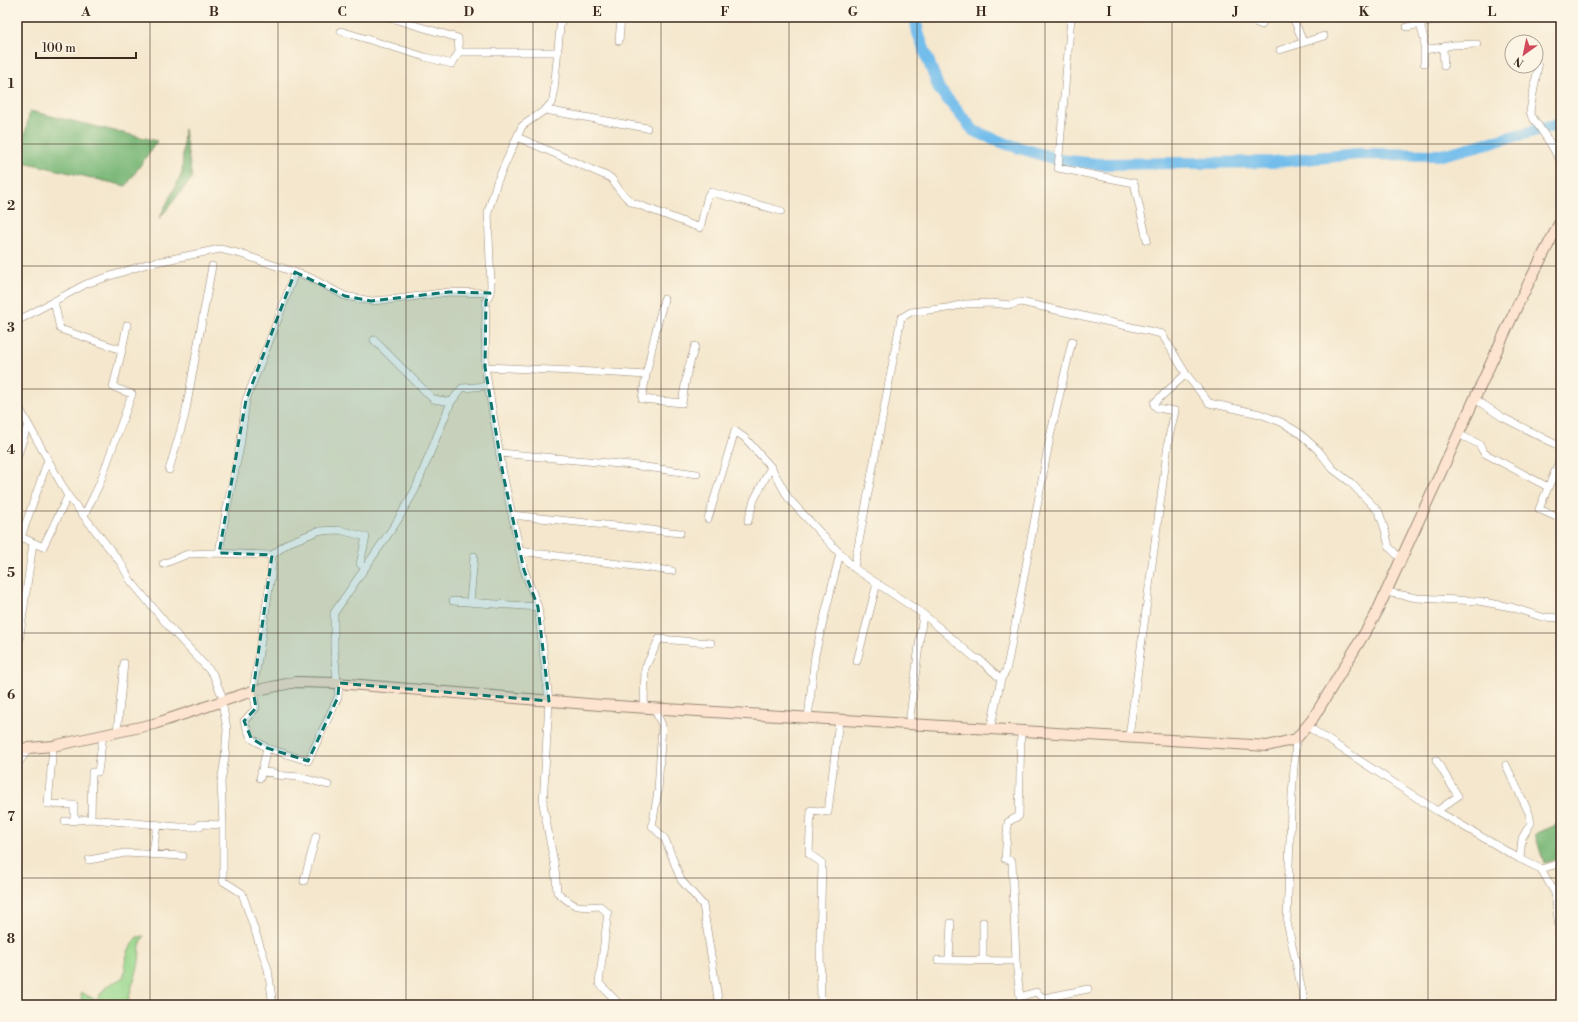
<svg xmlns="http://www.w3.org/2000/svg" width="1578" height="1022" font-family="'Libre Bodoni',serif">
  <rect width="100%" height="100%" fill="#fcf5e5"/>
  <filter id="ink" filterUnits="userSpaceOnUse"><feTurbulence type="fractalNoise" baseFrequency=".025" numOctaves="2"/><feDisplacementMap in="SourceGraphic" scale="8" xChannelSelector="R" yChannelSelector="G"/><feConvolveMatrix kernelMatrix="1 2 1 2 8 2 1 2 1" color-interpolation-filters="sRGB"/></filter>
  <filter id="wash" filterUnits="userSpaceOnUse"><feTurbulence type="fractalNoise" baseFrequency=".012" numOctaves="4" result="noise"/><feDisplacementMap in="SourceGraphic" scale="16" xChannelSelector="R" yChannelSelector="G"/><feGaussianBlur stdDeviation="0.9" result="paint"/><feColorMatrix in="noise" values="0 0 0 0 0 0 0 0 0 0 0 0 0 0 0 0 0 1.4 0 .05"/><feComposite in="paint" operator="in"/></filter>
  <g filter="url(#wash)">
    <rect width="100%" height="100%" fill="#f4e7cd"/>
    <!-- green -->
    <path fill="#99d88d" stroke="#6a8156" d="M 144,936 C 137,949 141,949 139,961 C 137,976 129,989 128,1005 L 82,1005 L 81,992 L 97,1001 C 104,986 108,985 123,978 C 126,970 125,963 127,955 C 129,948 133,943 137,937 Z"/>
    <!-- forest -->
    <path fill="#7ab878" stroke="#5a714b" d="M 30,111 L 157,141 L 126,186 L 19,161 Z
      M 184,129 L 192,178 L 159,219 L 182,173 Z
      M 1561,823 L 1561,858 L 1544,863 L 1535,834 Z"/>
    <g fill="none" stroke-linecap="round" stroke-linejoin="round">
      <!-- river -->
      <path stroke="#72bdec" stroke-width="12" d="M 915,17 L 918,33 L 939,89 L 974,131 L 1004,143 L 1059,160 L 1098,164 L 1273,162 L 1358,154 L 1442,155 L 1561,124"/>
    </g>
  </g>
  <g filter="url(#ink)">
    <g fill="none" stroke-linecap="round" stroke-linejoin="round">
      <!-- street casing -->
      <g stroke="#988876" stroke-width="8">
        <path id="street" d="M 387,17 L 458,38 L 459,52 L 558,52
          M 561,17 L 553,101 L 545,110 L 522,126 L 497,182 L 488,212 L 491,286 L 490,293 L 486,301 L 485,367 L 503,474 L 524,570 L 538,607 L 549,701 L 543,804 L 555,868 L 557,892 C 575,908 577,908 600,906 L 608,913 L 599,983 L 620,1005
          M 1071,17 L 1058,168 L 1134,183 L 1147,240
          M 1242,17 L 1262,25
          M 1293,17 L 1303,42
          M 1420,24 L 1424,39 L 1424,63
          M 1407,27 L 1451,17
          M 341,31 L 425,57 L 452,64 L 459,52
          M 619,41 L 621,17
          M 1280,50 L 1324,36
          M 1424,50 L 1443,47
          M 1444,66 L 1443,47 L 1452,45 L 1477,44
          M 1538,66 L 1530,111 L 1531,115 L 1550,143 L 1561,162
          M 545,110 L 647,128
          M 517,137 L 611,178 L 620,191 L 631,202 L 700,228 L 708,195 L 711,192 L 781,211
          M 54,301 L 60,329 L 122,350 L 127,325
          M 17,321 L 86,284 L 147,264 L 220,249 L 241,254 L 309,277 L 345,296 L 371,301 L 397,299 L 449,292 L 490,293
          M 374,340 L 433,399 L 451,402
          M 485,367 L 616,373 L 646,375 L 642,399 L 682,403 L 687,373 L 695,346
          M 1186,374 L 1209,403 L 1260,414 L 1281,422 L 1298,432 L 1318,450 L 1333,469 L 1350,482 L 1379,512 L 1385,530 L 1389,547 L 1401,559
          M 646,375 L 655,334 L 664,299
          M 1475,399 L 1502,417 L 1561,447
          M 17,404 L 68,496 L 121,563 L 130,580 L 170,628 L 213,674 L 224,701
          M 1458,434 L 1479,444 L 1484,453 L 1548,487
          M 499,453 L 631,465 L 697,474
          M 1561,457 L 1539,509 L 1561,519
          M 17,458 L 28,424
          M 48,460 L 21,537 L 43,547 L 68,496
          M 169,470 L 185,415 L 212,266
          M 512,515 L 680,533
          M 84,516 L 99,485 L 132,394 L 113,387 L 122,350
          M 708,519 L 735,431 L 745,438 L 771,467 L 789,499 L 828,541 L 854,568 L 923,614 L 975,658 L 979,659 L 1001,679
          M 748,521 L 754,500 L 771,467
          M 520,551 L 672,571
          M 219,553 L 226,512 L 240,447 L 246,400 L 278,319 L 295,272
          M 163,564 L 188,554 L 213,553 L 272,555 L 288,543 L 318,531 L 340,530 L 366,537 L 360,564 L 365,568
          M 854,568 L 901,318 L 911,312 L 947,308 L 965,304 L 991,303 L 1010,305 L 1021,302 L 1162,334 L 1186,374 L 1154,403 L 1154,405 L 1157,408 L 1175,411 L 1169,437 L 1129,737
          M 1386,592 L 1417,598 L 1478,601 L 1511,607 L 1542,617 L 1561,618
          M 453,601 L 538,607
          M 470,602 L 474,556
          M 17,656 L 33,543
          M 857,661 L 877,583
          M 337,683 L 334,648 L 334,613 L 396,523 L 415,490 L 451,402 L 462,388 L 488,386
          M 222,702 L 227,729 L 225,758 L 221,782 L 223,825 L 223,881 L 242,893 L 268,969 L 273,1005
          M 644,707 L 645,668 L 659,639 L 711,643
          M 654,708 L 662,725 L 658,791 L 652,826 L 665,839 L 681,880 L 703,905 L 719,1005
          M 808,718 L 815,655 L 840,553
          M 909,724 L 923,614
          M 1307,726 L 1437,811 L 1520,859 L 1541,869 L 1555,893 L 1561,946
          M 990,730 L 1001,679 L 1006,671 L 1009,657 L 1050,437 L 1072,341
          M 1021,731 L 1019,816 L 1008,822 L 1005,859 L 1012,861 L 1016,961 L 1020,997 L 1036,992 L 1044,998 L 1088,989
          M 117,732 L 124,663
          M 1296,739 L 1291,810 L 1287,922 L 1304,1000 L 1302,1005
          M 53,746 L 48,804 L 74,805 L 74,821
          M 267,748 L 251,738 L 244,721 L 256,708 L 253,691 L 271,576 L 272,555
          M 1436,760 L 1458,796 L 1437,811
          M 17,765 L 28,750
          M 1506,765 L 1529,813 L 1531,823 L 1522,838 L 1520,859
          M 261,772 L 275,773 L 275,775 L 300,777 L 328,785
          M 260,778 L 267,748 L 308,761 L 338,697 L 339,683
          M 91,819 L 92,772 L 98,772 L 103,735
          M 65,821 L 91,819 L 179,827 L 200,827 L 200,824 L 223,825
          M 153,853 L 157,824
          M 89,860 L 125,853 L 183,856
          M 1541,869 L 1561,863
          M 304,881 L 316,836
          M 938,960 L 1016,961
          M 949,960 L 951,923
          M 983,960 L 983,922
          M 821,1005 L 820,943 L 822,863 L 809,854 L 811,810 L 828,812 L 839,720"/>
      </g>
      <!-- secondary casing -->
      <g stroke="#988876" stroke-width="12">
        <path id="secondary" d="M 17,749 L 53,746 L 154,724 L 253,691 L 296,682 L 337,683 L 600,705 L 1252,745 L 1267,746 L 1296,739 L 1312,720 L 1375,616 L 1519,302 L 1561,220"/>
      </g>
      <!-- street -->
      <use href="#street" stroke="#fff" stroke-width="7"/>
      <!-- secondary -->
      <use href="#secondary" stroke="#fde4d1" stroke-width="10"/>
    </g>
  </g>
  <!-- marked area -->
  <path fill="#0f766e" fill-opacity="0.2" stroke="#0f766e" stroke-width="3" stroke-dasharray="8 5" stroke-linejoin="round" d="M 295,272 L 345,296 L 371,301 L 449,292 L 490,293 L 486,301 L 485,367 L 503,474 L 524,570 L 538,607 L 549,701 L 339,683 L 338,697 L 308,761 L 267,748 L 251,738 L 244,721 L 256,708 L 253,691 L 272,555 L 219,553 L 246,400 Z"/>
  <!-- grid -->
  <path fill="none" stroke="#3b2a1e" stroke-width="1" stroke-opacity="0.55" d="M 150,17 L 150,1005M 278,17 L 278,1005M 406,17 L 406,1005M 533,17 L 533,1005M 661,17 L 661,1005M 789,17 L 789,1005M 917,17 L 917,1005M 1045,17 L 1045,1005M 1172,17 L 1172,1005M 1300,17 L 1300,1005M 1428,17 L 1428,1005M 17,144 L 1561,144M 17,266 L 1561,266M 17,389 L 1561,389M 17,511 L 1561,511M 17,633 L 1561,633M 17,756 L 1561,756M 17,878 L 1561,878"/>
  <!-- margin -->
  <rect width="1578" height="1022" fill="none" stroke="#fcf5e5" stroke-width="44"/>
  <!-- north arrow -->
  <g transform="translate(1524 54) rotate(213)"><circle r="19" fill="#fcf5e5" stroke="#afa495"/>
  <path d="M0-3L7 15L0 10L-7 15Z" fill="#d1495b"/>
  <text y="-6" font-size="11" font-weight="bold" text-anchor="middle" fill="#3b2a1e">N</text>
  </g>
  <!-- scale -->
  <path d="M36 52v6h100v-6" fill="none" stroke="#3b2a1e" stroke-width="2"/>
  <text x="42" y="52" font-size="12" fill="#3b2a1e" stroke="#fcf5e5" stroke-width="3" paint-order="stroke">100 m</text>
  <rect x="22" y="22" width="1534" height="978" fill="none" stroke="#3b2a1e" stroke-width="1.5"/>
  <g font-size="13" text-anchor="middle" font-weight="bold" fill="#3b2a1e">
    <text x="86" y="16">A</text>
    <text x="214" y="16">B</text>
    <text x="342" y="16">C</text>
    <text x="469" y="16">D</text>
    <text x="597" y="16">E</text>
    <text x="725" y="16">F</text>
    <text x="853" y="16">G</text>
    <text x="981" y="16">H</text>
    <text x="1109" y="16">I</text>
    <text x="1236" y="16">J</text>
    <text x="1364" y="16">K</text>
    <text x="1492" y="16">L</text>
    <text x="11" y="88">1</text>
    <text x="11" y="210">2</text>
    <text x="11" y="332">3</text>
    <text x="11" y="454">4</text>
    <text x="11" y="577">5</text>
    <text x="11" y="699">6</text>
    <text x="11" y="821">7</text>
    <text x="11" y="943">8</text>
  </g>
</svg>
